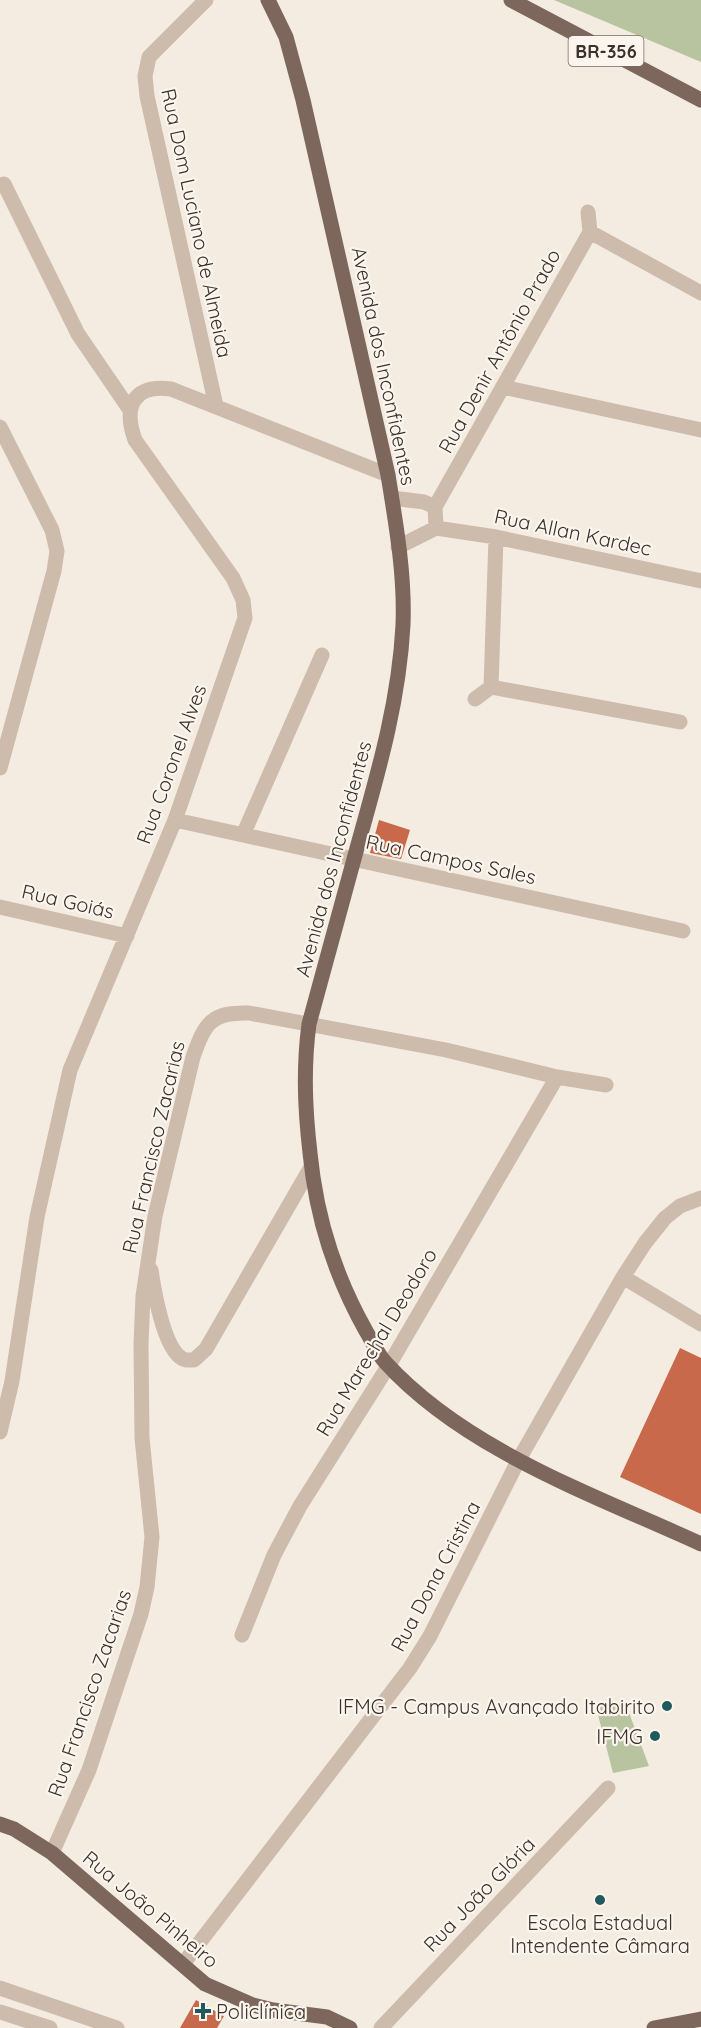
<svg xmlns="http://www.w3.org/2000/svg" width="701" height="2028" font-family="Quicksand,sans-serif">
  <rect width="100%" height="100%" fill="#f4ebe1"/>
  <!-- green -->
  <path fill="#b8c4a0" d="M 554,0 L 701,0 L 701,62 Z
    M 625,1702 L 649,1766 L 613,1773 L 596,1707 Z"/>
  <!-- building -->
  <path fill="#c8694b" d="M 379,820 L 410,830 L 401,859 L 370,853 Z
    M 680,1348 L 701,1358 L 701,1514 L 620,1477 Z
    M 196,2000 L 224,2016 L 217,2028 L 180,2028 Z"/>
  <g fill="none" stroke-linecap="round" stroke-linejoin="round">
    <!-- minor -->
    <path stroke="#cdbbac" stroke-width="15" d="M 206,0 L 149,57 L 145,76 L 147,96 L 216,406
      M 4,184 L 78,334 L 130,410
      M 590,232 L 701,293
      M 503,387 L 701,430
      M 0,427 L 52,530 L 57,551 L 54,571 L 0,768
      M 392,498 L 424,502 L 435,507 L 436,528 L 398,547
      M 435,507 L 590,232 L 588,212
      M 436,528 L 496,537 L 701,581
      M 491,687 L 496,537
      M 475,699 L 491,687 L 680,722
      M 175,820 L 683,931
      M 243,835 L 322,655
      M 0,907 L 127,936
      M 151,1270 C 154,1290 163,1344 180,1357 C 184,1361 189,1360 194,1360 L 206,1349 L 311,1167
      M 623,1277 L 701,1324
      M 0,1432 L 12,1381 L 37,1217 L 70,1070 L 175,820 L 245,618 L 243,600 L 233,578 L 135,440 C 123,407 133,384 171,389 L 388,475
      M 242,1635 L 274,1555 L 300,1506 L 389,1365 L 557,1077
      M 52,1853 L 89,1770 L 141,1614 L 147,1587 L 152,1537 L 142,1438 L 141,1344 L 143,1296 L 155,1216 L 193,1057 C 205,1023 211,1012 249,1013 L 446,1050 L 557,1077 L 606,1085
      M 183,1964 L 410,1668 L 430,1636 L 518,1461 L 623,1277 L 645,1243 L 665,1218 L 680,1206 L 701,1198
      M 0,1988 L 117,2028
      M 0,2012 L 50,2028
      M 381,2028 L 608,1788"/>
    <!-- major -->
    <path stroke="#7d675c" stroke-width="15" d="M 268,0 L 286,37 L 303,100 L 388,475 C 396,524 405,575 403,625 C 399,702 378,773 357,848 C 341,906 325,965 309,1024 C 302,1076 306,1125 313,1177 C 321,1232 339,1283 366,1331 C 372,1341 377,1353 385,1362 C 465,1450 594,1495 701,1544
      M 511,0 L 701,100
      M 0,1824 L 14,1829 L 52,1853 L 205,1984 L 253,2005 L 273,2010 L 327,2017 L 350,2028
      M 654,2028 L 701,2019"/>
  </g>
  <!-- markers -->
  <g fill="#1f5a5e" stroke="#fbf5ee" stroke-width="2">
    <circle cx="667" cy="1706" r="6"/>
    <circle cx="655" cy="1736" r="6"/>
    <circle cx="600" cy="1900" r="6"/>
    <path d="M200 2002h6v6h6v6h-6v6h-6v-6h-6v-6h6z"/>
  </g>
  <g text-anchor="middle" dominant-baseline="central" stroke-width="4.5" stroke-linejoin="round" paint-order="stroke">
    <!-- shield labels -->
    <rect fill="#fbf5ee" stroke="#756b66" stroke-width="1.5" x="568.5" y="36" width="75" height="30" rx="4.5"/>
    <g font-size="18" font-weight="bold" fill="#3b302b">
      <text x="606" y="51">BR-356</text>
    </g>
    <!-- street labels -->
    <g font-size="20" fill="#3b302b" stroke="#fbf5ee">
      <text transform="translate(197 223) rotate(78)">Rua Dom Luciano de Almeida</text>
      <text transform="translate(499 351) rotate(-61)">Rua Denir Antônio Prado</text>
      <text transform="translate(384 366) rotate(78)">Avenida dos Inconfidentes</text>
      <text transform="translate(573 532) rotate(12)">Rua Allan Kardec</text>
      <text transform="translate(171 764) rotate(-70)">Rua Coronel Alves</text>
      <text transform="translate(333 859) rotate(-75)">Avenida dos Inconfidentes</text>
      <text transform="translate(451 859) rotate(12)">Rua Campos Sales</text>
      <text transform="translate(68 901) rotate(13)">Rua Goiás</text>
      <text transform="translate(153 1147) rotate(-77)">Rua Francisco Zacarias</text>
      <text transform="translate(376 1342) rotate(-59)">Rua Marechal Deodoro</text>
      <text transform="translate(435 1576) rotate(-62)">Rua Dona Cristina</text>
      <text transform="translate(89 1693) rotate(-71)">Rua Francisco Zacarias</text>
      <text transform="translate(479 1894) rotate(-46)">Rua João Glória</text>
      <text transform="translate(151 1909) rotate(40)">Rua João Pinheiro</text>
    </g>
    <!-- poi labels -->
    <g font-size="20" fill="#3b302b" stroke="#fbf5ee" text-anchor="end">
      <text x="655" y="1706">IFMG - Campus Avançado Itabirito</text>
      <text x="643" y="1736">IFMG</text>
      <text x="600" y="1922" text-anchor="middle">Escola Estadual<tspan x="600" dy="23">Intendente Câmara</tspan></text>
      <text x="216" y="2011" text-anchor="start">Policlínica</text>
    </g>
  </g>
</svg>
